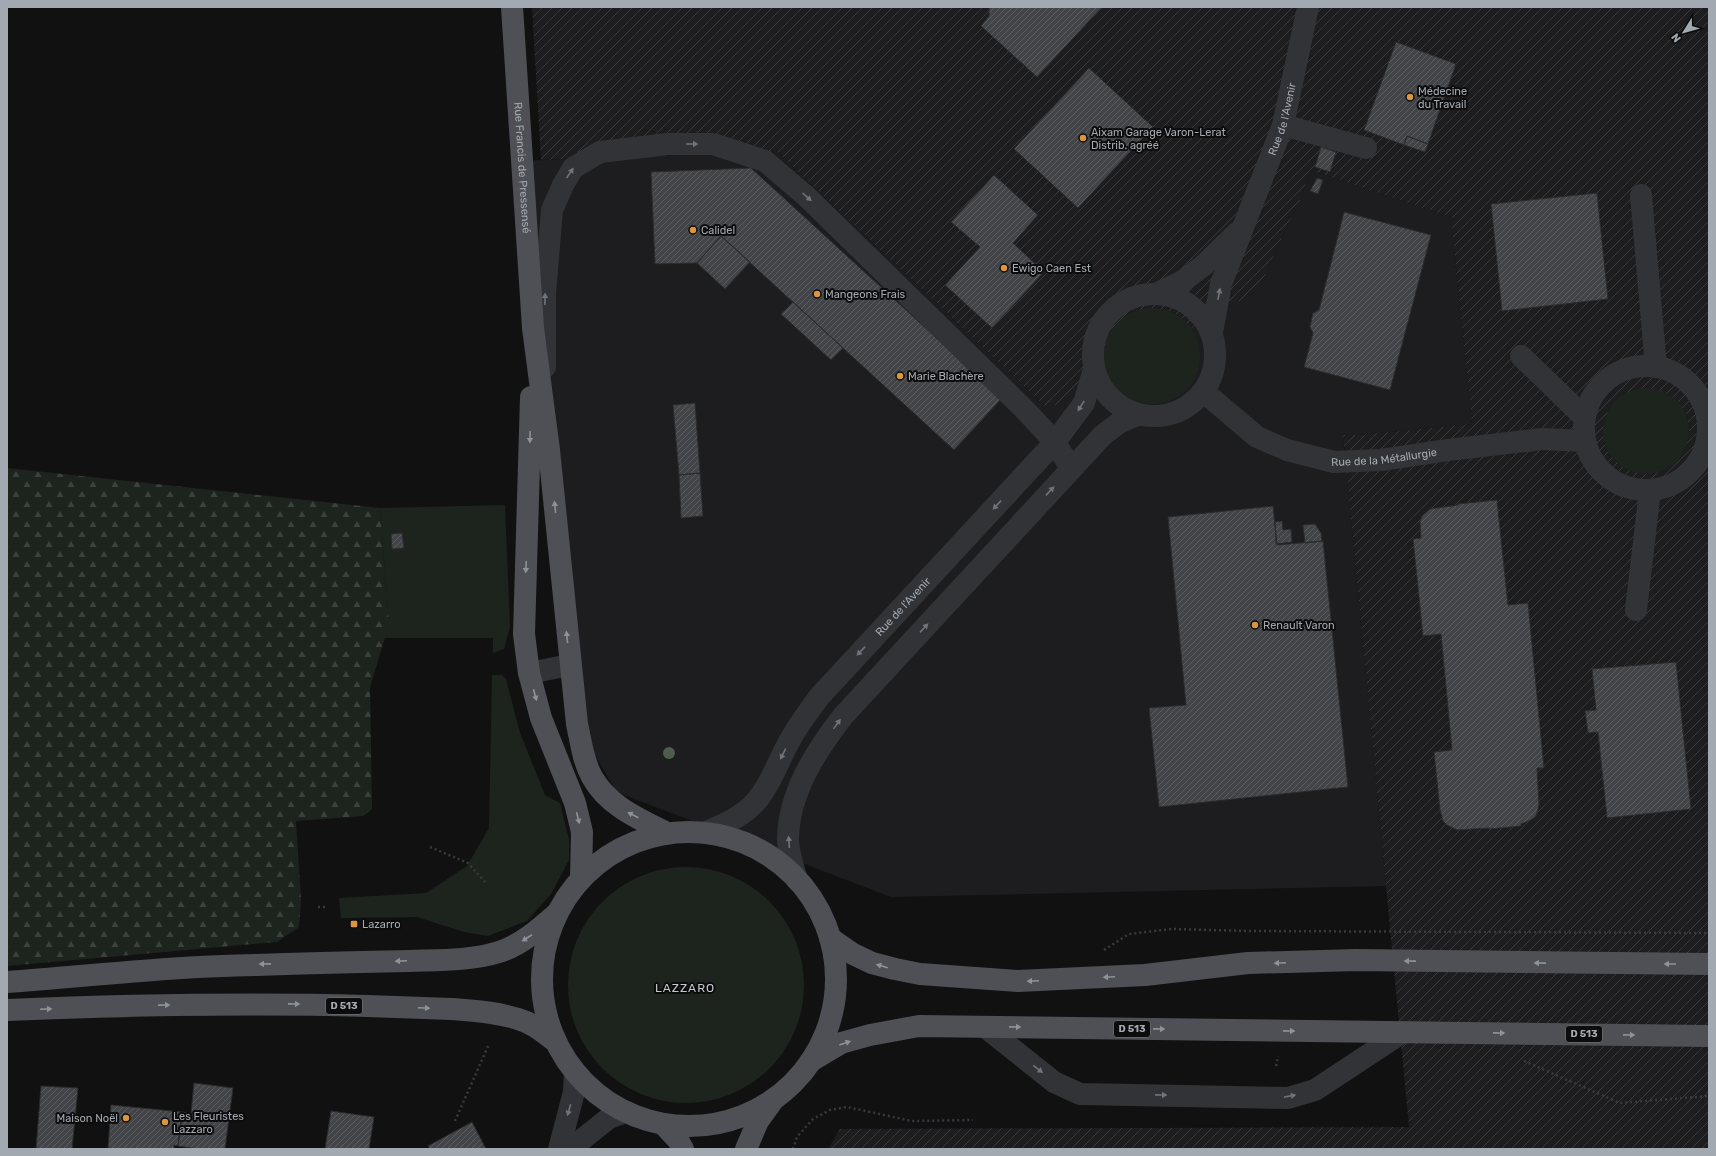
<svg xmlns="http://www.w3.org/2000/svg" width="1716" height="1156" font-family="Rubik,sans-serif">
  <defs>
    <pattern id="industrial-furrows" width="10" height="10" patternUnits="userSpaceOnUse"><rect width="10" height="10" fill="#1d1d1f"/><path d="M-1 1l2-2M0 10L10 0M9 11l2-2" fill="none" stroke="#3b3b3d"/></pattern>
    <pattern id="forest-firs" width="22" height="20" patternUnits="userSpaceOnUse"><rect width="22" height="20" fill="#1d241e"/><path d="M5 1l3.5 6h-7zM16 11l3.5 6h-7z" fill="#3b413c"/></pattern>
    <pattern id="building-hatch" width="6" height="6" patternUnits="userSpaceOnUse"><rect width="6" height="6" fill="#424447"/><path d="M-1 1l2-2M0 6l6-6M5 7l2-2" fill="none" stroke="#5a5c5f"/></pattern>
  </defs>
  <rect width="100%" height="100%" fill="#111112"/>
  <!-- built -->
  <path fill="#1d1d1f" d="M 776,151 L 1048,409 L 1259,290 L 1276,250 L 1301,198 L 1310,170 L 1453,218 L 1452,229 L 1472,424 L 1359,435 L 1343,435 L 1386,886 L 891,897 L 616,792 L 589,744 L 520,161 Z"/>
  <!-- industrial -->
  <path fill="url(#industrial-furrows)" d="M 532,7 L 1709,7 L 1709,1149 L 828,1149 L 840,1129 L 1409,1127 L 1343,435 L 1359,435 L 1472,424 L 1452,229 L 1453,218 L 1310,170 L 1301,198 L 1276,250 L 1259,290 L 1048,409 L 776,151 L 541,160 Z"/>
  <!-- grass -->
  <path fill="#1d241e" d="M1104 356a48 48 0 1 1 96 0a48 48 0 1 1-96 0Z
    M1603 431a43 43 0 1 1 86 0a43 43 0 1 1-86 0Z
    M 505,505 L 510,627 L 504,649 L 493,653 L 493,638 L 384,638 L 389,624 L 380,508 Z
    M 492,675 L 502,675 L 506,679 L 520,733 L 545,795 L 560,803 L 569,839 L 569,860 L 551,894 L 527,921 L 488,936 L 464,932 L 417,917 L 341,918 L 339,898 L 426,893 L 467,866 L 489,828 Z
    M568 985a118 118 0 1 1 236 0a118 118 0 1 1-236 0Z"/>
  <!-- forest -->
  <path fill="url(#forest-firs)" d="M 7,468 L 380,508 L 389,624 L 370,687 L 372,809 L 363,816 L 296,821 L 301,900 L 299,927 L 277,942 L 7,966 Z"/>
  <!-- building -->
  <path fill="url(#building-hatch)" stroke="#2b2b2d" d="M 989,7 L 1102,7 L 1037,77 L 981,26 L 989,16 Z
    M 1396,42 L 1456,64 L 1428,144 L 1407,136 L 1404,145 L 1364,130 Z
    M 1089,68 L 1153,127 L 1078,208 L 1014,149 Z
    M 1407,136 L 1428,144 L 1425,152 L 1404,145 Z
    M 1321,147 L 1336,152 L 1330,172 L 1315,167 Z
    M 751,168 L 1002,398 L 954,450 L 721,236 L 697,263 L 655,264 L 651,172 Z
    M 994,175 L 1038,215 L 1013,243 L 1044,272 L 992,328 L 945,285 L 980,247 L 951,222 Z
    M 1317,178 L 1323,180 L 1318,194 L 1310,191 Z
    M 1597,193 L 1608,299 L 1502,311 L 1491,204 Z
    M 1344,212 L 1431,235 L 1390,390 L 1304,367 L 1313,333 L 1310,327 L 1313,313 L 1319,310 Z
    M 721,236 L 750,262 L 725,289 L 697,263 Z
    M 793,302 L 843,348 L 831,360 L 781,314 Z
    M 695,403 L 700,473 L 679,475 L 673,405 Z
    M 700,473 L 703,516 L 681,518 L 679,475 Z
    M 1497,500 L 1508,605 L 1528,603 L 1544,768 L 1537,768 L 1539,805 L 1536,816 L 1531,820 L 1521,824 L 1521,826 L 1489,829 L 1489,828 L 1457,830 L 1447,825 L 1443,821 L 1440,810 L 1434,752 L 1452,750 L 1441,634 L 1423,636 L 1413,539 L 1421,538 L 1420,521 L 1422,516 L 1430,509 L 1458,505 L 1458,504 Z
    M 1273,506 L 1277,545 L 1323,541 L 1348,787 L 1159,807 L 1149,708 L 1186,705 L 1168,517 Z
    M 1282,521 L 1283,530 L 1291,529 L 1292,542 L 1276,544 L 1275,522 Z
    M 1315,524 L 1321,533 L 1322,541 L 1305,543 L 1303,525 Z
    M 402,533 L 404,548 L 392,549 L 391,534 Z
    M 1676,662 L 1691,809 L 1607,818 L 1598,732 L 1588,733 L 1585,711 L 1596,710 L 1592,669 Z
    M 194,1083 L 233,1088 L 229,1118 L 191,1113 Z
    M 41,1086 L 78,1088 L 72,1149 L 36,1149 Z
    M 111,1105 L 182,1112 L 178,1146 L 174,1145 L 174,1149 L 108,1149 Z
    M 331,1111 L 374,1117 L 369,1149 L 325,1149 Z
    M 182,1112 L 229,1118 L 225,1149 L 198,1149 L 178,1146 Z
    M 472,1122 L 486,1149 L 430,1149 L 428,1146 Z"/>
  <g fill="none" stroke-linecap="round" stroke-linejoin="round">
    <!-- path -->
    <path stroke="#383a3d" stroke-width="2.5" stroke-dasharray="2 3" stroke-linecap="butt" d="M 430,847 L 468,863 L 485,882
      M 318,907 L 327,907
      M 1104,950 L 1129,934 L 1172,929 L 1249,931 L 1709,933
      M 1524,1061 L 1620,1103 L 1709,1096
      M 1276,1066 L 1278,1056
      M 455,1121 L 489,1044
      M 793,1149 L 797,1137 L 813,1119 L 830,1110 L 847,1107 L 912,1121 L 973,1120"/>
    <!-- minor -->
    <g stroke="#323336" stroke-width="22">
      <path d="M 1283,125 L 1366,148"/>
      <path d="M 1641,195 L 1656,367"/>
      <path d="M 1158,293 L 1183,281 L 1204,265 L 1238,232"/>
      <circle cx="1154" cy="355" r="61"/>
      <path id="s1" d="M 1212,332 L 1221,284 L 1283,125 L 1308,7"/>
      <path d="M 1521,356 L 1585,418"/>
      <circle cx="1646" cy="428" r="62"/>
      <path d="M 545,367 L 545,294 L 552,210 L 563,185 L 573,168 L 600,152 L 668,144 L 713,144 L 765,161 L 806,196 L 1024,409 L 1055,442 L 1071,469"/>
      <path id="s2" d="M 1204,392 L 1257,437 L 1287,450 L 1334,462 L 1381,460 L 1448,450 L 1542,439 L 1585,441"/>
      <path d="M 1636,610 L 1650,490"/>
      <path d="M 529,673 L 570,665"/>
      <path id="s3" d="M 704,833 C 723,825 745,816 758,799 C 772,782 779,759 790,740 C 798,725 809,711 819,697 L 1055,442 L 1084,403 L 1094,369"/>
      <path d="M 797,880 C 793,867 788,852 788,838 C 789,792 816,751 843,716 L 1103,435 L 1119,423 L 1137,415"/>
      <path d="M 985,1027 L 1054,1082 L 1080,1094 L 1288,1098 L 1315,1090 L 1403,1032"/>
      <path d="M 559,1149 L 574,1092 L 575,1072"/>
      <path d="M 570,1149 L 609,1118 L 626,1112"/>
    </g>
    <!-- major -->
    <g stroke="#4e5055" stroke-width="22">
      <path id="s4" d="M 512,7 L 533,328 L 549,450 L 577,724 C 581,742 583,761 592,777 C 608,806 639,819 667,833"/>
      <path d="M 531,397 L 524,634 L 529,673 L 541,718 L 575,803 L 582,832 L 581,879"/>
      <circle cx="689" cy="979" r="147"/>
      <path d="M 830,938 L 853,954 L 872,963 L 895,969 L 920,974 L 1018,981 L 1145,975 L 1248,963 L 1356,960 L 1709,964"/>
      <path d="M 7,982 C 90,976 174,966 257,965 C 308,963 358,962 409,961 C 438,960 470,961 499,952 C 521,945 539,929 556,914"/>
      <path d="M 7,1010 C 127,1005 247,1003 367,1006 C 395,1007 424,1008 452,1009 C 474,1011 496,1012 518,1019 C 533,1023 544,1033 556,1042"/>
      <path d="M 811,1061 L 841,1043 L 870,1035 L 919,1026 L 1709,1036"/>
      <path d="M 663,1124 L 678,1140 L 683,1149"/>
      <path d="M 746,1149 L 758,1121 L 771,1103"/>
    </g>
  </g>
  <!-- trees -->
  <circle fill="#4d5c4c" cx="669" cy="753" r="6"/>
  <!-- one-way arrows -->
  <defs><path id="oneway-solid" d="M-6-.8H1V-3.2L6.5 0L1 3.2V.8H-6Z"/></defs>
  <g fill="#70747a">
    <use href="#oneway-solid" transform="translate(692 144)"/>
    <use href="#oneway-solid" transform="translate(570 173) rotate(-56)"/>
    <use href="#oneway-solid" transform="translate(807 197) rotate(42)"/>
    <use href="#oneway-solid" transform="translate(1219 294) rotate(-79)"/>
    <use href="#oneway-solid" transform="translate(545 299) rotate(-89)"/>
    <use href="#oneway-solid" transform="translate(1081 406) rotate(122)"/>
    <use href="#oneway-solid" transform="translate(1050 491) rotate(-47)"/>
    <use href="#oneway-solid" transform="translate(997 505) rotate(133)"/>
    <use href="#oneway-solid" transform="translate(924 628) rotate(-47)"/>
    <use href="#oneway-solid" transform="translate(861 651) rotate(133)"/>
    <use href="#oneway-solid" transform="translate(837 724) rotate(-54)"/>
    <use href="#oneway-solid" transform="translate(783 754) rotate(116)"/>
    <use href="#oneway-solid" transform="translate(789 842) rotate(-94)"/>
    <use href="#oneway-solid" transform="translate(1038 1069) rotate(38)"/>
    <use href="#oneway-solid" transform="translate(1161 1095) rotate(1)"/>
    <use href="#oneway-solid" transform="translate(1290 1096) rotate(-11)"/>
    <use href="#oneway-solid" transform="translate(569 1110) rotate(106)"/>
  </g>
  <g fill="#8e939a">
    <use href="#oneway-solid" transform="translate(530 437) rotate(91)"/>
    <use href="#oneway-solid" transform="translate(555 507) rotate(-96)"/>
    <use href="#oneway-solid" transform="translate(526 567) rotate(92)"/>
    <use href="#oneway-solid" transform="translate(567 637) rotate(-96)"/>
    <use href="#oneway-solid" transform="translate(535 695) rotate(75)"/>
    <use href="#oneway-solid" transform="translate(633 815) rotate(-152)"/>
    <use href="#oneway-solid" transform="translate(578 818) rotate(76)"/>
    <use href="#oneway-solid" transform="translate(527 938) rotate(147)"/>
    <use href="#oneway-solid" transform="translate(401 961) rotate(178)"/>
    <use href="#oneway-solid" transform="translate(1410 961) rotate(-179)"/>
    <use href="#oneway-solid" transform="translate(1280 963) rotate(178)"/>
    <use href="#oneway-solid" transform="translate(1540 963) rotate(-179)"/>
    <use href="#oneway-solid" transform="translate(265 964) rotate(179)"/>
    <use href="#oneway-solid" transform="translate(1670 964) rotate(-180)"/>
    <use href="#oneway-solid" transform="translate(882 966) rotate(-164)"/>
    <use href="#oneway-solid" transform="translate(1109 977) rotate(177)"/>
    <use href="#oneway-solid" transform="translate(1033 981) rotate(178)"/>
    <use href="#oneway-solid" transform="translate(294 1004) rotate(1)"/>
    <use href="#oneway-solid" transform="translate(164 1005) rotate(-1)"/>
    <use href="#oneway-solid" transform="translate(424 1008) rotate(3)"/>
    <use href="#oneway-solid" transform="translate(46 1009) rotate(-2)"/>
    <use href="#oneway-solid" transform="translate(1015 1027) rotate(1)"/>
    <use href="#oneway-solid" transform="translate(1159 1029) rotate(1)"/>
    <use href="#oneway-solid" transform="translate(1289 1031) rotate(1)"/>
    <use href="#oneway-solid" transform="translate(1499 1033) rotate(1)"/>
    <use href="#oneway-solid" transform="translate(1629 1035) rotate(1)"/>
    <use href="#oneway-solid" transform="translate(845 1043) rotate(-19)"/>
  </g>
  <!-- markers -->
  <g fill="#db963f" stroke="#0c0c0d" stroke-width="1.5">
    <circle cx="1410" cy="97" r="4"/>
    <circle cx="1083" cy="138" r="4"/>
    <circle cx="693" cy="230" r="4"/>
    <circle cx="1004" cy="268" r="4"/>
    <circle cx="817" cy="294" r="4"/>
    <circle cx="900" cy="376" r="4"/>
    <circle cx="1255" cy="625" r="4"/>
    <rect x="350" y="920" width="8" height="8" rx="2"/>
    <circle cx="126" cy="1118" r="4"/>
    <circle cx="165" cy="1122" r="4"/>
  </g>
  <g text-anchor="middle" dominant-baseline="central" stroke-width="4" stroke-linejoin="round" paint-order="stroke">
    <!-- shield labels -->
    <g fill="#0c0c0d" stroke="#767a80" stroke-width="1">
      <rect x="326" y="998" width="36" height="16" rx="3"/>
      <rect x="1114" y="1021" width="36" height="16" rx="3"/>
      <rect x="1566" y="1026" width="36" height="16" rx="3"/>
    </g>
    <g font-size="10" font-weight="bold" fill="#a3a9b1">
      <text x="344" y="1006">D 513</text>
      <text x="1132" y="1029">D 513</text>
      <text x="1584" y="1034">D 513</text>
    </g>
    <!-- poi labels -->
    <g font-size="11" fill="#a3a9b1" stroke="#0c0c0d" text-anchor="start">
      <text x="1418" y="91">Médecine<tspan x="1418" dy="13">du Travail</tspan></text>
      <text x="1091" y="132">Aixam Garage Varon-Lerat<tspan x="1091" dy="13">Distrib. agréé</tspan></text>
      <text x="701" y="230">Calidel</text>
      <text x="1012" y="268">Ewigo Caen Est</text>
      <text x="825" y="294">Mangeons Frais</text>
      <text x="908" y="376">Marie Blachère</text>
      <text x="1263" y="625">Renault Varon</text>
      <text x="362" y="924">Lazarro</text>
      <text x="173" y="1116">Les Fleuristes<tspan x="173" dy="13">Lazzaro</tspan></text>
      <text x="118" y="1118" text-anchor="end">Maison Noël</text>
    </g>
    <!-- street labels -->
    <g font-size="11" fill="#a3a9b1" stroke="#0c0c0d">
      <text stroke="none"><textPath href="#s1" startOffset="225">Rue de l'Avenir</textPath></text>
      <text stroke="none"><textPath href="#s4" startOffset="161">Rue Francis de Pressensé</textPath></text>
      <text stroke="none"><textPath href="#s2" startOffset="201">Rue de la Métallurgie</textPath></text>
      <text stroke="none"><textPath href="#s3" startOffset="307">Rue de l'Avenir</textPath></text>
    </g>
    <!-- neighbourhood labels -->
    <g font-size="12" letter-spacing="1" fill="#c4c7cd" stroke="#0c0c0d">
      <text x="685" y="988">LAZZARO</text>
    </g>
  </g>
  <!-- border -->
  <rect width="1716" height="1156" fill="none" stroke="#a3a9b1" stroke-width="16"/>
  <!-- north arrow -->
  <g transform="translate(1684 32) rotate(233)" stroke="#0c0c0d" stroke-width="3" paint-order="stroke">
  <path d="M0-3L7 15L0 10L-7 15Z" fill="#a3a9b1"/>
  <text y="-6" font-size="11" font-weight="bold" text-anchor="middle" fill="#a3a9b1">N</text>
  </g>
</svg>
